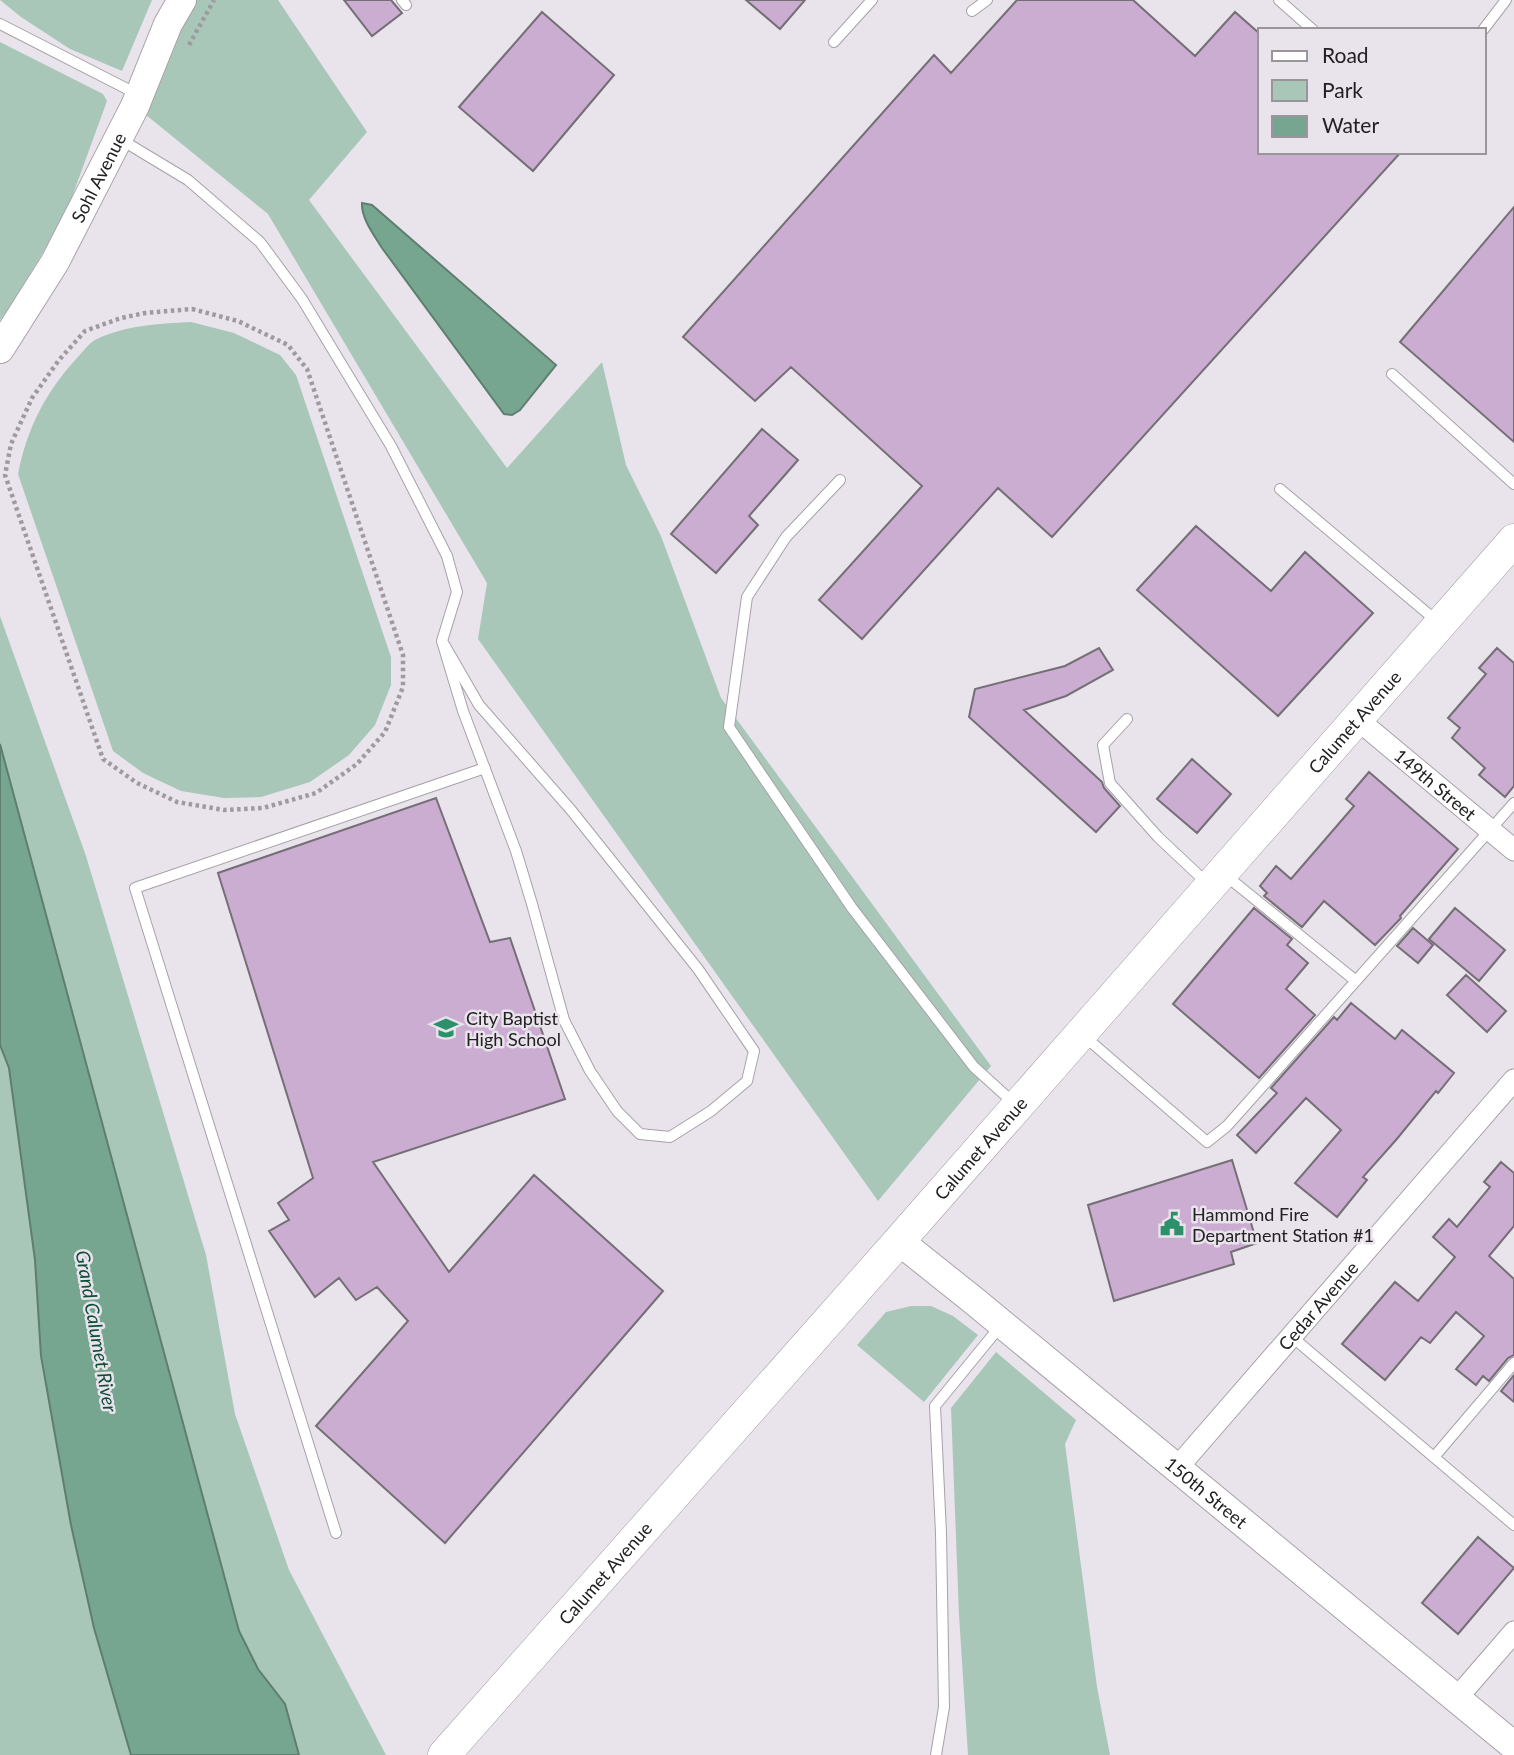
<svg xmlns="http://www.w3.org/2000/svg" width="1514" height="1755" font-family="Lato,sans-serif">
  <rect width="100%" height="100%" fill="#e9e3eb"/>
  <!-- green -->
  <path fill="#a9c7b9" d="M 0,0 L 152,0 L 122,71 L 70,49 L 21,17 Z
    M 182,0 L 278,0 L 367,132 L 309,200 L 507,468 L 602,362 L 626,465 L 661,536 L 721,698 L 991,1066 L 878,1201 L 478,639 L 487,583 L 268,214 L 135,106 Z
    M 0,42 L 103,94 L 107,101 L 65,216 L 8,310 L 0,320 Z
    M 191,322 L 234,333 L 280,355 L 296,375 L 391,657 L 391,685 L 375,725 L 349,755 L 310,782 L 261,797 L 224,798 L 181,791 L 143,773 L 113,751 L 18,474 C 27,429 45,393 76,359 C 82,353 88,344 95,340 C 125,325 158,324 191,322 Z
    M 0,616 L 86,856 L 206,1255 L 235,1414 L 289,1570 L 386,1755 L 299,1755 L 285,1704 L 258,1669 L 239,1631 L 0,744 Z
    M 0,1045 L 9,1068 L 35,1260 L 41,1356 L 71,1525 L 94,1628 L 131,1755 L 0,1755 Z
    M 911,1306 L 931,1306 L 953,1316 L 978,1335 L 924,1402 L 857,1345 L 886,1312 Z
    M 996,1352 L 1076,1420 L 1065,1444 L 1097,1687 L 1110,1755 L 968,1755 L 959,1615 L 951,1408 Z"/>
  <!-- water -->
  <path fill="#77a690" stroke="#5e7e6f" stroke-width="2" d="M 362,203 L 372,205 L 556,365 L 520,410 L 512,415 L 504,414 L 382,248 C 374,235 361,218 362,203 Z
    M 0,744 L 239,1631 L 258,1669 L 285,1704 L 299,1755 L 131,1755 L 94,1628 L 71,1525 L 41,1356 L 35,1260 L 9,1068 L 0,1045 Z"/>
  <!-- building -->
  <path fill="#cbadd2" stroke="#746f75" stroke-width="2" d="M 344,0 L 391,0 L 402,13 L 372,36 Z
    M 746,0 L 805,0 L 780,29 Z
    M 1017,0 L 1133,0 L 1195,56 L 1235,12 L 1260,34 L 1260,152 L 1401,152 L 1052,537 L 998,488 L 862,639 L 819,600 L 922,486 L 791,367 L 755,401 L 683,337 L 934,55 L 951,73 Z
    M 542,12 L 614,75 L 533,171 L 459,107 Z
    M 1514,207 L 1514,442 L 1400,342 Z
    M 762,429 L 798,460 L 749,516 L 758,525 L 716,573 L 671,534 Z
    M 1196,526 L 1271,591 L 1305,552 L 1373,613 L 1278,716 L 1137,590 Z
    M 1099,648 L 1113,670 L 1066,696 L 1024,710 L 1102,782 L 1104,788 L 1120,806 L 1096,832 L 969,717 L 975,689 L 1065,666 Z
    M 1497,648 L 1514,663 L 1514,786 L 1505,797 L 1479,775 L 1485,768 L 1452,738 L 1460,728 L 1448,718 L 1486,674 L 1479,668 Z
    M 1192,759 L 1231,794 L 1197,833 L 1157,799 Z
    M 1369,772 L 1458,849 L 1400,916 L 1401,918 L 1375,945 L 1324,901 L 1302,927 L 1264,896 L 1267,893 L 1260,886 L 1276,866 L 1291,879 L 1354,806 L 1346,799 Z
    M 436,798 L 490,942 L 510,938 L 565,1099 L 373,1162 L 449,1272 L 534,1175 L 663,1291 L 445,1543 L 316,1426 L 408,1321 L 377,1287 L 356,1300 L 339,1278 L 315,1297 L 269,1231 L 289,1220 L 278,1203 L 313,1178 L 218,873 Z
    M 1254,908 L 1292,939 L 1287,945 L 1308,963 L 1286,989 L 1315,1015 L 1259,1078 L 1173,1004 Z
    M 1455,908 L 1505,950 L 1479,981 L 1429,939 Z
    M 1413,928 L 1433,945 L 1418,963 L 1397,946 Z
    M 1466,975 L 1506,1011 L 1487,1032 L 1447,995 Z
    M 1351,1003 L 1395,1039 L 1402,1030 L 1454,1073 L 1438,1093 L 1436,1091 L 1396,1140 L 1363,1177 L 1367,1180 L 1337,1217 L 1295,1183 L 1341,1130 L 1306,1098 L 1256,1153 L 1237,1135 L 1277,1093 L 1271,1088 L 1334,1017 L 1337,1020 Z
    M 1232,1160 L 1257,1243 L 1231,1252 L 1234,1264 L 1114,1301 L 1088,1205 Z
    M 1501,1162 L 1514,1173 L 1514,1226 L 1489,1256 L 1514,1279 L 1514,1355 L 1508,1358 L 1489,1381 L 1483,1376 L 1476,1385 L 1456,1369 L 1484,1336 L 1456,1312 L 1430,1343 L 1421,1337 L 1385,1380 L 1342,1344 L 1395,1282 L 1418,1301 L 1455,1257 L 1433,1237 L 1449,1219 L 1457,1227 L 1490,1187 L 1484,1182 Z
    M 1514,1375 L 1514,1402 L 1501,1391 Z
    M 1478,1537 L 1514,1568 L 1458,1634 L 1422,1603 Z"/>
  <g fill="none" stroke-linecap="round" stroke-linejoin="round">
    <!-- lane casing -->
    <g stroke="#a7a1a8" stroke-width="12">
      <path id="lane" d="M 402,0 L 406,5
        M 1279,0 L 1313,30
        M 972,11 L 987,0
        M 0,24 L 139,95
        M 1483,30 L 1506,0
        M 834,42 L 872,0
        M 120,139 L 188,180 L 260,242 L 302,299 L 391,446 L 447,556 L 457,592 L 442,641 L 463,711 L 516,851 L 532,904 L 564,1020 L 590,1071 L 617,1111 L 640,1134 L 670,1137 L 711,1111 L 747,1081 L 754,1051 L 698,969 L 571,810 L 479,705 L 442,641
        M 1392,374 L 1514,484
        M 840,480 L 786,537 L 747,597 L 729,727 L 852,908 L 974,1067 L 1015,1104
        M 1280,489 L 1439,623
        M 1127,719 L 1103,745 L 1110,783 L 1158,837 L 1208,884
        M 1224,874 L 1356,981
        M 1084,1036 L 1207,1142 L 1227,1126 L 1514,803
        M 1291,1336 L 1514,1525
        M 1434,1457 L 1514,1363
        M 336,1533 L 135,888 L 485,768
        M 936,1755 L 944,1707 L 941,1533 L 935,1406 L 1002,1324"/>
    </g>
    <!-- street casing -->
    <g stroke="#a7a1a8" stroke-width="23">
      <g id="street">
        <path id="s1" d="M 1357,719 L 1514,850"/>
        <path id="s2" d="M 1177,1468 L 1514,1080"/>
        <path d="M 1456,1699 L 1514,1632"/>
      </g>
    </g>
    <!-- secondary casing -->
    <g stroke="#a7a1a8" stroke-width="30">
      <g id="secondary">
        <path id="s3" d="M 0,349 L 55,262 L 135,106 L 168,24 L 182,0"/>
        <path id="s4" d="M 899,1241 L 973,1300 L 1514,1746"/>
      </g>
    </g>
    <!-- primary casing -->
    <g stroke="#a7a1a8" stroke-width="33">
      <g id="primary">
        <path id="s5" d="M 444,1755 L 899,1241 L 1514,540"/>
      </g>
    </g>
    <!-- path -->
    <path stroke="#9e9aa0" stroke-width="4.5" stroke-dasharray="3.5 3.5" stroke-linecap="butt" d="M 189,45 L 214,0
      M 192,309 L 238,321 L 288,345 L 307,369 L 403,655 L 403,687 L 385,732 L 357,764 L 316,793 L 263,808 L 224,810 L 177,802 L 137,783 L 103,759 L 5,475 L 11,444 L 32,398 L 59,360 L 85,331 L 121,318 L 145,313 Z"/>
    <!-- lane -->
    <use href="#lane" stroke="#fff" stroke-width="10"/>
    <!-- street -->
    <use href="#street" stroke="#fff" stroke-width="21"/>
    <!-- secondary -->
    <use href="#secondary" stroke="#fff" stroke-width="28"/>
    <!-- primary -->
    <use href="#primary" stroke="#fff" stroke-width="32"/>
  </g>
  <!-- icons -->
  <defs>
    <g id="school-bare" transform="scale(1.89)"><path d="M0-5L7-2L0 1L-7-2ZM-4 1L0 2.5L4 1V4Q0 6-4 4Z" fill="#2c906b" stroke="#e9e3eb" stroke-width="2.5" paint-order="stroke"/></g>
    <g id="civic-bare" transform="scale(1.89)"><path d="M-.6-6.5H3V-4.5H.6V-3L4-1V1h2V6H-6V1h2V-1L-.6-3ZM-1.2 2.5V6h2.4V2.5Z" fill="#2c906b" stroke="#e9e3eb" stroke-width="2.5" paint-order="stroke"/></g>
  </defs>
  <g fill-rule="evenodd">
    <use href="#school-bare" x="446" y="1028"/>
    <use href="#civic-bare" x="1172" y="1224"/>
  </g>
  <g text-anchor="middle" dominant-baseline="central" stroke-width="5" stroke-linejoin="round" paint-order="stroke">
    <!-- street labels -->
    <g font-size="18" fill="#222022" stroke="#e9e3eb">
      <text stroke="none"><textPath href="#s3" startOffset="198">Sohl Avenue</textPath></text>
      <text stroke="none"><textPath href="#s5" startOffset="1377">Calumet Avenue</textPath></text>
      <text stroke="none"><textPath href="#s1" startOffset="102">149th Street</textPath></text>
      <text stroke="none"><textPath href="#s5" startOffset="810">Calumet Avenue</textPath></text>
      <text stroke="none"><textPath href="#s2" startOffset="215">Cedar Avenue</textPath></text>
      <text stroke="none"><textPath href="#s4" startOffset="397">150th Street</textPath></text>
      <text stroke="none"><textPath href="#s5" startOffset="243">Calumet Avenue</textPath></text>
    </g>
    <!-- poi labels -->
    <g font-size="18" fill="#222022" stroke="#e9e3eb" text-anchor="start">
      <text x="466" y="1018">City Baptist<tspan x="466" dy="21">High School</tspan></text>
      <text x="1192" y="1214">Hammond Fire<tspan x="1192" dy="21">Department Station #1</tspan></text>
    </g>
    <!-- water labels -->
    <g font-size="19" font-style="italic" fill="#0d4c36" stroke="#e9e3eb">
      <text transform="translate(97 1331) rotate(80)">Grand Calumet River</text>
    </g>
  </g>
  <!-- legend -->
  <rect x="1258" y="28" width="228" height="126" fill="#e9e3eb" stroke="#99959b" stroke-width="2"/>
  <rect x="1272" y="51" width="35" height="10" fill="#ffffff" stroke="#99959b" stroke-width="2"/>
  <text x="1322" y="63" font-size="21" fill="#222022">Road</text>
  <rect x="1272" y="80" width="35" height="21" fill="#a9c7b9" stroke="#99959b" stroke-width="2"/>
  <text x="1322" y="98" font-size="21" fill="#222022">Park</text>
  <rect x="1272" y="116" width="35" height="21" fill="#77a690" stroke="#99959b" stroke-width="2"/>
  <text x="1322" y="133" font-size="21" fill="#222022">Water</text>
</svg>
